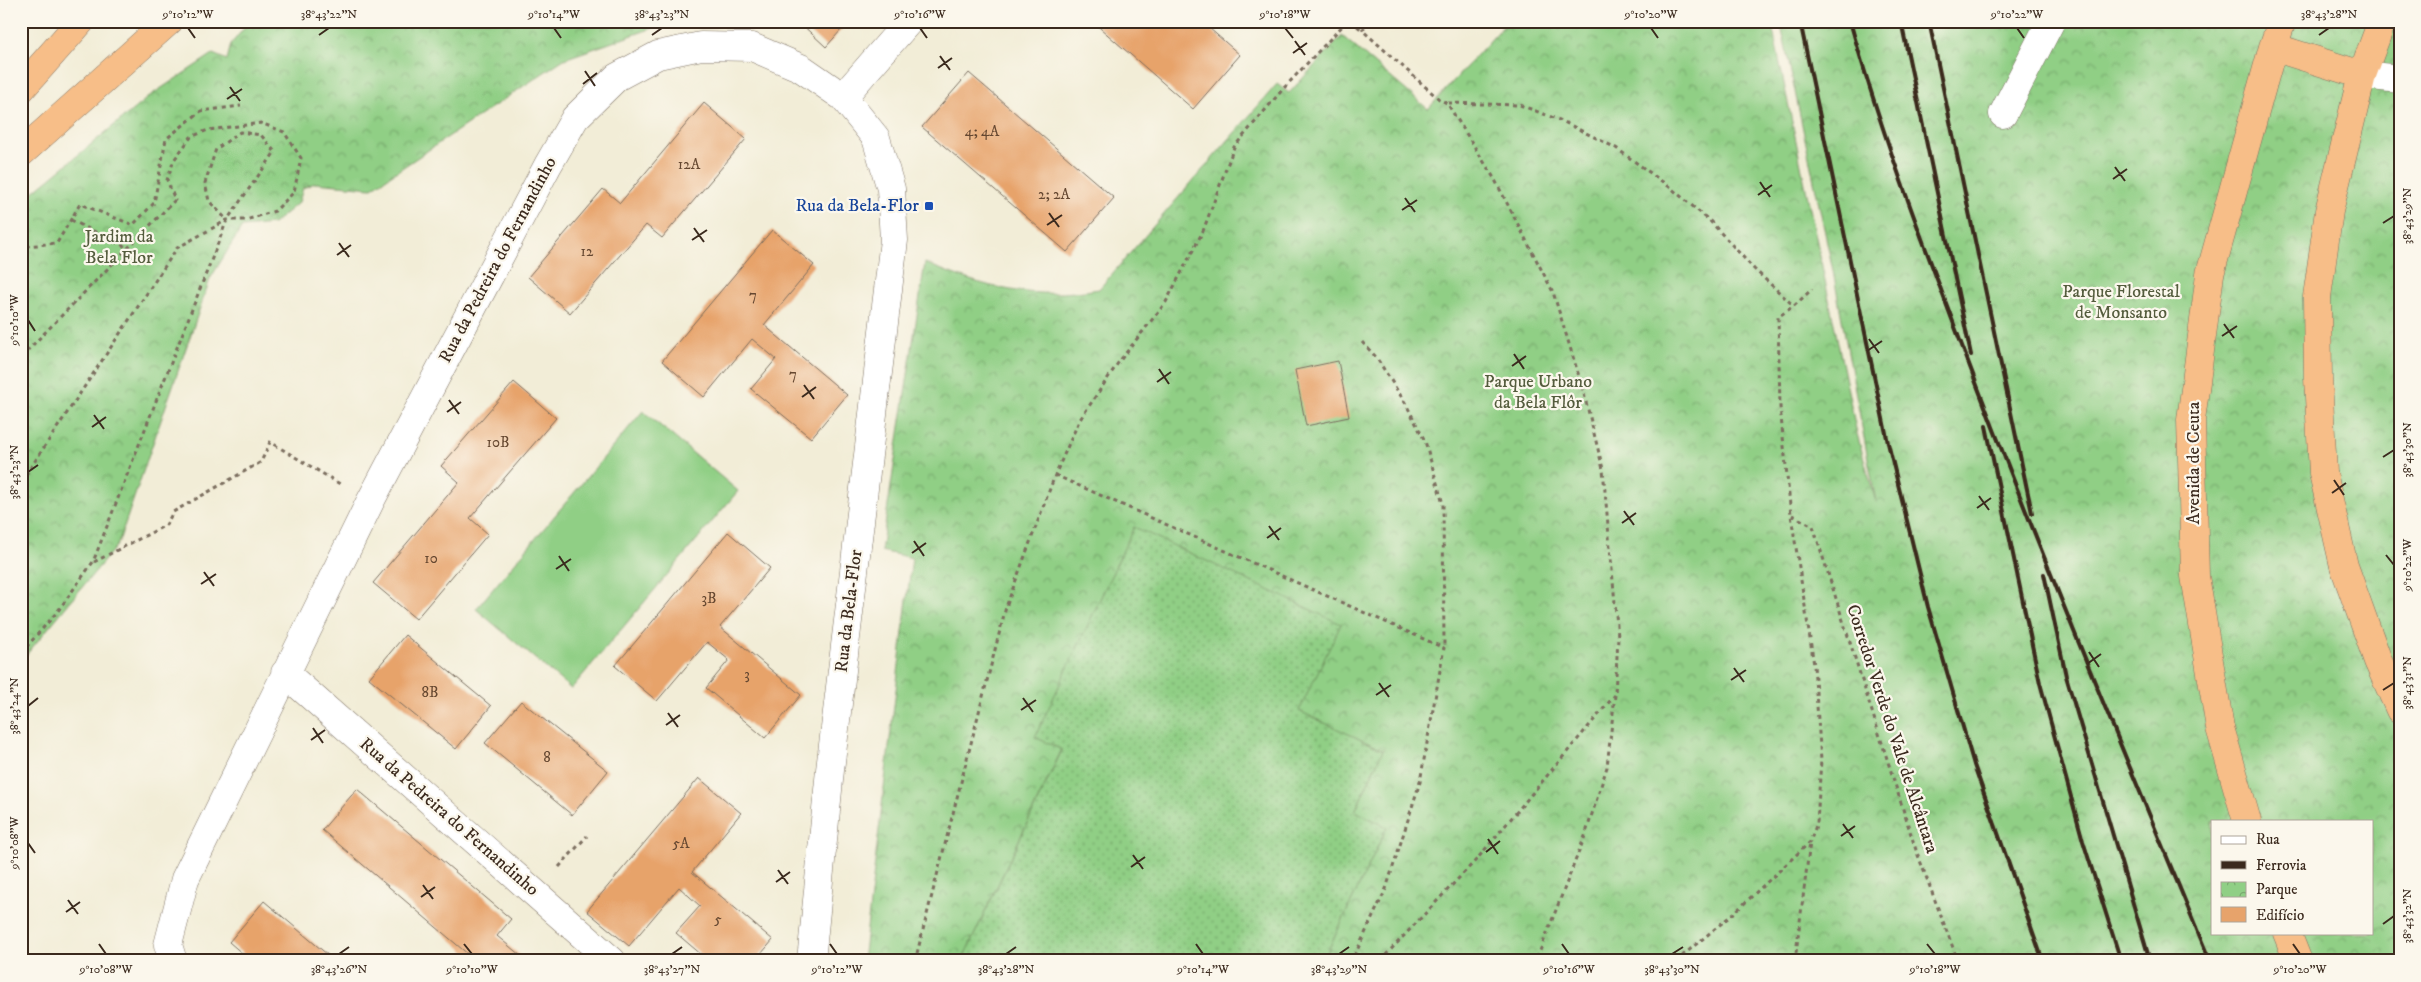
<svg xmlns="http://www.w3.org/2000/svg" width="2421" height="982" font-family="'IM FELL DW Pica',serif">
  <defs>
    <pattern id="park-crowns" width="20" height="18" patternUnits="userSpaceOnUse" patternTransform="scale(1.25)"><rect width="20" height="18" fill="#90cf85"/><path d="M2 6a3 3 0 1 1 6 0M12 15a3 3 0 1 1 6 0" fill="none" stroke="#77a86c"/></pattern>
    <pattern id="garden-dots" width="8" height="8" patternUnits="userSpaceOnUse" patternTransform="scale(1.25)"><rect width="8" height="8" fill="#90cf85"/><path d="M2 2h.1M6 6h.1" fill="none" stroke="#77a86c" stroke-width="1.8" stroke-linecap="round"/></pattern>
  </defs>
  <rect width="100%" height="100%" fill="#fbf7ec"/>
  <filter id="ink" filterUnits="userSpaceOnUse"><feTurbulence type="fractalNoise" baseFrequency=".02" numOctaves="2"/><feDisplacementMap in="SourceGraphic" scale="10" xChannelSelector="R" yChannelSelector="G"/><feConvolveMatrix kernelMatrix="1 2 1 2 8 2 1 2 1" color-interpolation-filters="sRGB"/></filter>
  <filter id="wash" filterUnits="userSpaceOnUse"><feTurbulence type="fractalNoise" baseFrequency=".0096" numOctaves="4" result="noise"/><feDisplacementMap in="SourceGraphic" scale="20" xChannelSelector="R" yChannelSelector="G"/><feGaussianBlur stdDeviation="1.12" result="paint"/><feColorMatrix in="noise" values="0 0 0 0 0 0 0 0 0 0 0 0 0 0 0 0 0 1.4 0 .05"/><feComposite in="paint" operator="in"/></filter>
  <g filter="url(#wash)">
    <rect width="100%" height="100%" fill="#f2edd7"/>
    <!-- park -->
    <path fill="url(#park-crowns)" stroke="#667c52" fill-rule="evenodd" d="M 250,21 L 673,21 L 564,59 L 372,188 L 315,183 L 303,188 L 299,202 L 273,224 L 242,227 L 210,279 L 118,544 L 21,661 L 21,202 L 151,95 L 213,54 L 227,60 L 231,44 Z
      M 1508,21 L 1771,21 L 1857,434 L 1876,502 L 1832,266 L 1780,21 L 2400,21 L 2400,961 L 1323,961 L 1387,827 L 1355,811 L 1383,750 L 1299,712 L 1035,737 L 1062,749 L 962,961 L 863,961 L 912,558 L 881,551 L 925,263 C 987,289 1032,300 1099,289 L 1277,84 L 1289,93 L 1342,36 L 1428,109 ZM 2212,821 L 2372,821 L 2372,933 L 2212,933 Z"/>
    <!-- garden -->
    <path fill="url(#garden-dots)" stroke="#667c52" d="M 1134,527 L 1341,624 L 1299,711 L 1383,750 L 1355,811 L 1387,827 L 1323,961 L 1309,957 L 1307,961 L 962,961 L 1062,750 L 1035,737 Z"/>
    <!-- pitch -->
    <path fill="#90cf85" stroke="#667c52" d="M 643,411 L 738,491 L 571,689 L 476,609 Z"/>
    <g id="blocks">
      <!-- building -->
      <path fill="#e7a36b" d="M 798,21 L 849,21 L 826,47 Z
        M 1092,21 L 1201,21 L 1240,55 L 1193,109 Z
        M 969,73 L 1114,198 L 1067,252 L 922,127 Z
        M 704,103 L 746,139 L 662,238 L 646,225 L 570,313 L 528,277 L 603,189 L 620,203 Z
        M 772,230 L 814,265 L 764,325 L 847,395 L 811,438 L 751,389 L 776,359 L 752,339 L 704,397 L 662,361 Z
        M 1338,361 L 1349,417 L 1306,426 L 1295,370 Z
        M 514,382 L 556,418 L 470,518 L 488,534 L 416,619 L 373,583 L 459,482 L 441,466 Z
        M 728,532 L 770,568 L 720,627 L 801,695 L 765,738 L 706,688 L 729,660 L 707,642 L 657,701 L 615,666 Z
        M 405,635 L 491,706 L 456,749 L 369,678 Z
        M 521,701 L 608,771 L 572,815 L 485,743 Z
        M 699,778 L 741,813 L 692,872 L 773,940 L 755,961 L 709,961 L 676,933 L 700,906 L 679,887 L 629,946 L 587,911 Z
        M 357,789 L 511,919 L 497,936 L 527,961 L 476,961 L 322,830 Z
        M 264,901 L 335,961 L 251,961 L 229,942 Z"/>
    </g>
  </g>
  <g filter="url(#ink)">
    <use href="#blocks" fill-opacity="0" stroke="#7b6e5f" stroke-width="1"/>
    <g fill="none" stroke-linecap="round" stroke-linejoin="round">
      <!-- minor casing -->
      <g stroke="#7b6e5f" stroke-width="29">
        <path id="minor" d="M 2362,75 L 2400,79
          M 843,97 L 909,21
          M 2003,114 L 2051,21
          M 285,673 L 612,961
          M 173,961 L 168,945 L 185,879 L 370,502 L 548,165 L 575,118 L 617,77 L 658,55 L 701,46 L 752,47 L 801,68 L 843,97 L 876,138 L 891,189 L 894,240 L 830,770 L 811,961"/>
      </g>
      <!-- highway casing -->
      <g stroke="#7b6e5f" stroke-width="29">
        <path id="highway" d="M 2382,21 L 2362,75 L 2329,211 L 2317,297 L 2318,378 L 2323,473 L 2344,566 L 2378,661 L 2400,710
          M 2273,47 L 2362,75
          M 21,89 L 81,21
          M 21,153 L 169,21
          M 2247,821 L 2220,728 L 2195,576 L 2191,420 L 2210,274 L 2273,47 L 2282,21
          M 2287,933 L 2298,961"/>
      </g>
      <!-- path -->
      <path stroke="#7b6e5f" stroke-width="3" stroke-dasharray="4 4" stroke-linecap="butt" d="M 1351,21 L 1362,30
        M 1370,21 L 1362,30 L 1439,99 L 1447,103 L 1494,178 L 1553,292 L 1582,386 L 1603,469 L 1618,637 L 1615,695 L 1607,767 L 1585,836 L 1536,961
        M 1448,103 L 1520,105 L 1562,121 L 1616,148 L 1671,188 L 1710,221 L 1754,269 L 1794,306
        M 71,220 L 128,248
        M 21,253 L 27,246 L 57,243 L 80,204 L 133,225 L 154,203 L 166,139 L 201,111 L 241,106
        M 1362,342 L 1376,357 L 1406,404 L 1425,441 L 1443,504 L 1444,648
        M 21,357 L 175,200 L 167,180 L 174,160 L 191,137 L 208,130 L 261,123 L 284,132 L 301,158 L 294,192 L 275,211 L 246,220 L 227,220 L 177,248 L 21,482
        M 1055,475 L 1444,648 L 1420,782 L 1386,889 L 1352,961
        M 1792,515 L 1813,526 L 1916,850 L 1958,961
        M 94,562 L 166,525 L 173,512 L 261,462 L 270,442 L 340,484
        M 21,653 L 58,611 L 93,562 L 227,220 L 275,152 L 261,135 L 240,132 L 216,149 L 205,183 L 209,201 L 227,220
        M 559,867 L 587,836
        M 915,961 L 1006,607 L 1055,475 L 1079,421 L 1118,363 L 1166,302 L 1203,231 L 1234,147 L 1283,89 L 1347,21
        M 1380,961 L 1477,859 L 1615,695
        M 1676,961 L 1734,913 L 1810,842 L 1817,823 L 1821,760 L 1814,665 L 1791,515 L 1780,407 L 1778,317 L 1794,306 L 1812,289
        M 1795,961 L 1810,842"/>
      <!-- minor -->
      <use href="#minor" stroke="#fff" stroke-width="28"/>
      <!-- highway -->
      <use href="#highway" stroke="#f7be88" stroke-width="28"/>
      <!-- rail -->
      <path stroke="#3b2a1e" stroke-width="4" d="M 1800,21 L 1888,443 L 1928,607 L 1974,765 L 2043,961
        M 1850,21 C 1881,133 1923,242 1964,351 C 2041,556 2126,758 2210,961
        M 1901,21 L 1971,355
        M 1929,21 L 2032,513
        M 1986,426 L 2040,683 L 2083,841 L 2121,961
        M 2044,574 L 2066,676 L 2150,961"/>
    </g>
  </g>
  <!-- ticks -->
  <path fill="none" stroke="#3b2a1e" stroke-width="2" d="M 188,28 L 195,38M 554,28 L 561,38M 920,28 L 927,38M 1285,28 L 1293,38M 1651,28 L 1658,38M 2017,28 L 2024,38M 319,35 L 329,28M 652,35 L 662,28M 2319,35 L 2329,28M 1295,41 L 1305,55M 1293,53 L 1307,43M 940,56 L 950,70M 938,68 L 952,58M 585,71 L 595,86M 583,84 L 597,73M 230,87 L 240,101M 227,99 L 242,89M 2115,167 L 2125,181M 2113,179 L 2127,169M 1760,182 L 1770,197M 1758,195 L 1772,185M 1405,198 L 1415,212M 1402,210 L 1417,200M 1049,213 L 1059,227M 2383,223 L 2394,216M 1047,225 L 1062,215M 694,228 L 704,242M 692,240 L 707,230M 339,243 L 349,257M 337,255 L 351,245M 28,320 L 35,331M 2224,324 L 2234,338M 2222,336 L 2237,326M 1869,339 L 1879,353M 1867,351 L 1882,341M 1514,354 L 1524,369M 1512,366 L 1526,356M 1159,369 L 1169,384M 1157,382 L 1171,372M 804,385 L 814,399M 802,397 L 816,387M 449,400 L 459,414M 447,412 L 461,402M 94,415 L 104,429M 92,427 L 106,417M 2383,457 L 2394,450M 28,472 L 38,465M 2334,480 L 2344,495M 2332,493 L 2346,483M 1979,496 L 1989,510M 1977,508 L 1991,498M 1624,511 L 1634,525M 1622,523 L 1636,513M 1269,526 L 1279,540M 1267,538 L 1281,528M 914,541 L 924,556M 912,553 L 926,543M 2386,555 L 2394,565M 559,556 L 569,571M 556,569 L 571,559M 204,572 L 214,586M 201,584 L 216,574M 2089,652 L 2099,667M 2087,664 L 2101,654M 1734,668 L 1744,682M 1731,680 L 1746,670M 1379,683 L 1389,697M 2383,690 L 2394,683M 1376,695 L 1391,685M 1023,698 L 1033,712M 28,706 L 38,698M 1021,710 L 1036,700M 668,713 L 678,727M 666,725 L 680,715M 313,728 L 323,743M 311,740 L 325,730M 1843,824 L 1853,838M 1841,836 L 1855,826M 1488,839 L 1498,854M 28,843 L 35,853M 1486,852 L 1500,841M 1133,855 L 1143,869M 1131,867 L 1145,857M 778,870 L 788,884M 776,882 L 790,872M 423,885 L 433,899M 421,897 L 435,887M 68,900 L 78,914M 66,912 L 80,902M 2383,924 L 2394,916M 99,944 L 106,954M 464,944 L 472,954M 830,944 L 837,954M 1196,944 L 1203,954M 1562,944 L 1569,954M 1927,944 L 1935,954M 2293,944 L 2300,954M 339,954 L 349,947M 672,954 L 682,947M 1006,954 L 1016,947M 1339,954 L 1349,947M 1672,954 L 1683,947"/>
  <!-- markers -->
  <rect fill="#1a4fb4" stroke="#fbf7ec" stroke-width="2" x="924" y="201" width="10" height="10" rx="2.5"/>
  <g text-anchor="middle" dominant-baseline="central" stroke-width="4.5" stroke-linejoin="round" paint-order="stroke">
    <!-- number labels -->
    <g font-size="15" fill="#664831">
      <text x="982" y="131">4; 4A</text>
      <text x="689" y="164">12A</text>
      <text x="1054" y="194">2; 2A</text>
      <text x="587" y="251">12</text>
      <text x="753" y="295">7</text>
      <text x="793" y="374">7</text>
      <text x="498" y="442">10B</text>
      <text x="431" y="558">10</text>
      <text x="709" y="598">3B</text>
      <text x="747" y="674">3</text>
      <text x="430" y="692">8B</text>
      <text x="547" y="757">8</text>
      <text x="681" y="843">5A</text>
      <text x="718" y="919">5</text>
    </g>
    <!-- transit labels -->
    <g font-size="18" fill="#164399" stroke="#fbf7ec" text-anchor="end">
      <text x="919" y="206">Rua da Bela-Flor</text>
    </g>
    <!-- park labels -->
    <g font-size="18" fill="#545c3d" stroke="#fbf7ec">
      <text x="119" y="237">Jardim da<tspan x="119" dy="21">Bela Flor</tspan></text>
      <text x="2121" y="292">Parque Florestal<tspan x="2121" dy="21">de Monsanto</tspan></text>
      <text x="1538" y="382">Parque Urbano<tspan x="1538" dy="21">da Bela Flôr</tspan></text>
    </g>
    <!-- street labels -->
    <g font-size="18" fill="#3b2a1e" stroke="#fbf7ec">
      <text transform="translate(498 260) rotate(-62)">Rua da Pedreira do Fernandinho</text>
      <text transform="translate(2194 463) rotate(-90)">Avenida de Ceuta</text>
      <text transform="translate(849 611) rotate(-83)">Rua da Bela-Flor</text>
      <text transform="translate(1892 729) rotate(72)">Corredor Verde do Vale de Alcântara</text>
      <text transform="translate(449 817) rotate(41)">Rua da Pedreira do Fernandinho</text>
    </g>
  </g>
  <!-- margin -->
  <rect width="2421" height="982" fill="none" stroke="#fbf7ec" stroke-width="55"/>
  <!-- legend -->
  <rect x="2211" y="820" width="162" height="115" fill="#fbf7ec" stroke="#aea59a"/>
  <rect x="2221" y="836" width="25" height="8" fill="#ffffff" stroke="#aea59a"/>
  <text x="2256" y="844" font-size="15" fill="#3b2a1e">Rua</text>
  <rect x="2221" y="861" width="25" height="8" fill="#3b2a1e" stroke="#aea59a"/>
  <text x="2256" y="870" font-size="15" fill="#3b2a1e">Ferrovia</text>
  <rect x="2221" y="882" width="25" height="15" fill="url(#park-crowns)" stroke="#aea59a"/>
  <text x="2256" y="894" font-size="15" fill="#3b2a1e">Parque</text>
  <rect x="2221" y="907" width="25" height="15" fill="#e7a36b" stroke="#aea59a"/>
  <text x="2256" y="920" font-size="15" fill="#3b2a1e">Edifício</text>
  <rect x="28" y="28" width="2366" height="926" fill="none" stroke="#3b2a1e" stroke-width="2"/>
  <g font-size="12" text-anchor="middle" fill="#3b2a1e">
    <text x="188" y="18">9°10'12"W</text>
    <text x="329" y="18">38°43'22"N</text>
    <text x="554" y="18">9°10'14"W</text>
    <text x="662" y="18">38°43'23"N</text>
    <text x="920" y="18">9°10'16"W</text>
    <text x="1285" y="18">9°10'18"W</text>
    <text x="1651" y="18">9°10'20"W</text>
    <text x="2017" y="18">9°10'22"W</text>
    <text x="2329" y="18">38°43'28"N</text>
    <text transform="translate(2407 216) rotate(-90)" y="4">38°43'29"N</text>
    <text transform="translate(14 320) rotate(-90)" y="4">9°10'10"W</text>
    <text transform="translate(2407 450) rotate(-90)" y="4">38°43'30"N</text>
    <text transform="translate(14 472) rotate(-90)" y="4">38°43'23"N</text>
    <text transform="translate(2407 565) rotate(-90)" y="4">9°10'22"W</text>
    <text transform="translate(2407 683) rotate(-90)" y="4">38°43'31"N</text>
    <text transform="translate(14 706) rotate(-90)" y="4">38°43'24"N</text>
    <text transform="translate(14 843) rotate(-90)" y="4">9°10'08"W</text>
    <text transform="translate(2407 916) rotate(-90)" y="4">38°43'32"N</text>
    <text x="106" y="973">9°10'08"W</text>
    <text x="339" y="973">38°43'26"N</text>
    <text x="472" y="973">9°10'10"W</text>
    <text x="672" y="973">38°43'27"N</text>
    <text x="837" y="973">9°10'12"W</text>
    <text x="1006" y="973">38°43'28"N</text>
    <text x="1203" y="973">9°10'14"W</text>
    <text x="1339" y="973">38°43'29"N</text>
    <text x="1569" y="973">9°10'16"W</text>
    <text x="1672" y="973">38°43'30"N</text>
    <text x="1935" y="973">9°10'18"W</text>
    <text x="2300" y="973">9°10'20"W</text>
  </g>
</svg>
